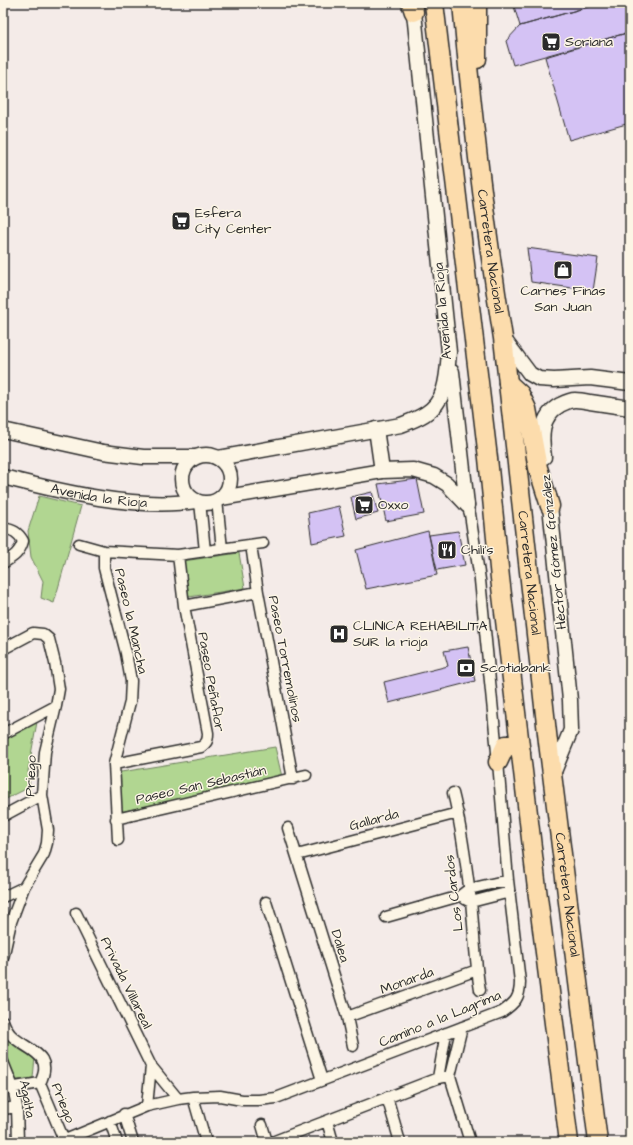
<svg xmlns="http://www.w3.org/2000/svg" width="633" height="1145" font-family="'Architects Daughter',sans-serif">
  <rect width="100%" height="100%" fill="#f4ebe8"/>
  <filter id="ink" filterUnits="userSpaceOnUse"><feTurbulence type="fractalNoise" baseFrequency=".025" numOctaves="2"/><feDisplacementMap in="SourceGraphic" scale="8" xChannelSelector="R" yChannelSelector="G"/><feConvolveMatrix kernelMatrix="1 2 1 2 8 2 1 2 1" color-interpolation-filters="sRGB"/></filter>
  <g filter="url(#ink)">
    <!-- green -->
    <path fill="#b1d691" stroke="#6e805e" d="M 39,496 L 81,506 L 54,603 L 41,598 L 43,581 L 31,557 L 28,531 Z
      M 239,553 L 245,588 L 189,597 L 183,561 Z
      M 37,722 L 28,771 L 30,787 L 4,800 L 3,797 L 3,739 Z
      M 275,747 L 282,777 L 120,812 L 115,773 Z
      M 3,1032 C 11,1046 20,1051 35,1057 L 33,1078 L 16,1080 L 3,1052 Z"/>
    <!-- building -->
    <path fill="#d4c2f4" stroke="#2b2b2b" d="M 513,3 L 602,3 L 520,26 Z
      M 602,3 L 630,3 L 630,32 L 513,65 L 506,41 L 520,26 Z
      M 630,32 L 630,123 L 569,140 L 545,57 Z
      M 527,248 L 598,258 L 593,291 L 531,282 Z
      M 417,479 L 424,514 L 386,521 L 378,484 Z
      M 372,492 L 378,513 L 356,519 L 351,497 Z
      M 339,506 L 346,536 L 312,543 L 308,513 Z
      M 428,531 L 437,575 L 366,589 L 356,550 Z
      M 458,531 L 465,565 L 437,570 L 429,535 Z
      M 468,647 L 475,681 L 389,703 L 384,682 L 448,666 L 444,651 Z"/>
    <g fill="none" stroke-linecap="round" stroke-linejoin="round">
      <!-- street casing -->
      <g stroke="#2b2b2b" stroke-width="13">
        <path id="street" d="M 217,500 L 222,549
          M 200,502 L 205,551
          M 3,528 C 13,530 18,532 23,541 C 20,553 13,557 3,563
          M 79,544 L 104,551 L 178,555 L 263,543
          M 251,545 L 258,592 L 293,779
          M 104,551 L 104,568 L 126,653 L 131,681 L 130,702 L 114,764 L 118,840
          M 184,606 L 258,592
          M 3,649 L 33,633 L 43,634 L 49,639 L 55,663 L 59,689 L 56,706 L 45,752 L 42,795 L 48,830 L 47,843 L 44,854 L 24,887 L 11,922 L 3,958
          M 3,734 L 56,706
          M 114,764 L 201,747 C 207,743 208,740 208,733 L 184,606 L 178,555
          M 453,793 C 462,828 466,865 471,901 C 474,931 475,961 480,990
          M 3,816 L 42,795
          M 116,819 L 306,775
          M 288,828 L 347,1017 L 353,1046
          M 297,855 L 458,813
          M 3,897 L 24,887
          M 465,899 L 471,902 L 510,892
          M 266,902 L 322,1080
          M 76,913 L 151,1066 L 178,1099
          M 386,917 L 460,896 L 469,889 L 508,880
          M 347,1017 L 477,970
          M 3,1021 C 5,1026 7,1031 11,1035 C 27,1051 55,1053 40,1083 L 64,1140
          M 3,1062 L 13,1087 L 17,1107 L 18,1142
          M 450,1076 L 462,1027
          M 438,1078 L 446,1033
          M 3,1089 L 40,1083
          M 193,1097 L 206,1142
          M 387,1097 L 400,1142
          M 147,1106 L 151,1066
          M 3,1109 L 17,1107
          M 124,1114 L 133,1142
          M 110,1121 L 117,1142
          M 327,1121 L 333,1142
          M 262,1125 L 267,1142
          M 60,1142 L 147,1106 L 178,1099 L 193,1097 L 220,1096 L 242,1100 L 259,1100 L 276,1098 L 502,1012 C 515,1003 520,998 520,982 L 508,880 L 498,762 L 480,580 L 470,514 L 467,505
          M 272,1142 L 438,1078 L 450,1076 L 470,1142"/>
      </g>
      <!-- secondary casing -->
      <g stroke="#2b2b2b" stroke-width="17">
        <g id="secondary">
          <path d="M 503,338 L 530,374 L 539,379 L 554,380 L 590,378 L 630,383"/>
          <path d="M 452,372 L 467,505"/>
          <path d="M 376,429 L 382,471"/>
          <path d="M 3,430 L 103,452 L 143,457 L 194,457"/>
          <circle cx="206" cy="479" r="24"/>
          <path d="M 544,457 C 541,437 540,416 560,405 C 564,403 570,400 575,400 C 579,400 585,401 590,402 C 603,404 617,406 630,408"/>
          <path d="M 218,458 L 401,425 C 409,422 417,419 425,414 C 447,401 447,375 449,352 L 413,3"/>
          <path id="s1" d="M 3,477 C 62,492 136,510 196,501"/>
          <path d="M 549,496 L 570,700 L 571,730 L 553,774"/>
          <path d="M 221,498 L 382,471 L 413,470 L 434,476 L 447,484 L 467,505"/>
        </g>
      </g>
      <!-- highway casing -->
      <g stroke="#2b2b2b" stroke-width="21">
        <g id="highway">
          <path d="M 411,3 L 414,12"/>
          <path d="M 434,3 L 488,458 L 500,578 L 537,889 L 569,1142"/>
          <path id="s2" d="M 462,3 C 472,115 485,227 503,338 L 548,742 L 598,1142"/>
          <path d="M 477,59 L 477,3"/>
          <path d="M 508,383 L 520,394 L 527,409 L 538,468 L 550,506"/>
          <path d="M 498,762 L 506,745 L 514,745 L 521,752"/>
        </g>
      </g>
      <!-- street -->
      <use href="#street" stroke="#fcf5e5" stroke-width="10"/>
      <!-- secondary -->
      <use href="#secondary" stroke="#fcf5e5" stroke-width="14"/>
      <!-- highway -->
      <use href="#highway" stroke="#fcdcac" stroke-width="18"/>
    </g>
  </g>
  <!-- icons -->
  <defs>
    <g id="supermarket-square" transform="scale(1)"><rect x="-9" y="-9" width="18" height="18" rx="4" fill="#2b2b2b" stroke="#fcf5e5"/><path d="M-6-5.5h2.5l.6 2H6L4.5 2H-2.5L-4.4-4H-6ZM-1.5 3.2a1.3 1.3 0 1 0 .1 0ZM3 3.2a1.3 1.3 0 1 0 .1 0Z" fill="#fff"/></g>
    <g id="shop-square" transform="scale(1)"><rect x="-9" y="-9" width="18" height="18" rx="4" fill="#2b2b2b" stroke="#fcf5e5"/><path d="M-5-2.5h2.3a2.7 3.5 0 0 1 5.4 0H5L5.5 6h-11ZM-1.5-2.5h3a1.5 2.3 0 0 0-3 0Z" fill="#fff"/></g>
    <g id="restaurant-square" transform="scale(1)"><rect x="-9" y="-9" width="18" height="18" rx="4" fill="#2b2b2b" stroke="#fcf5e5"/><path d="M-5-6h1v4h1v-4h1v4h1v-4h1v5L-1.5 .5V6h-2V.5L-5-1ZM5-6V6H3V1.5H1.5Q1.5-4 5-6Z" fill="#fff"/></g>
    <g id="hospital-square" transform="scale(1)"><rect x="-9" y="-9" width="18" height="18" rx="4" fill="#2b2b2b" stroke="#fcf5e5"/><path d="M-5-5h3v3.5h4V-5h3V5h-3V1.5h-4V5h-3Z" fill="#fff"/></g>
    <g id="bank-square" transform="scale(1)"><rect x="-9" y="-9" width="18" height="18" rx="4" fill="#2b2b2b" stroke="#fcf5e5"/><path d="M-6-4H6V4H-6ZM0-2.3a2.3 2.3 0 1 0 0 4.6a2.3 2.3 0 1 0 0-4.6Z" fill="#fff"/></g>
  </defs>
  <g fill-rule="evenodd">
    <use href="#supermarket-square" x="551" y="42"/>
    <use href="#supermarket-square" x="181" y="221"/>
    <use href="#shop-square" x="563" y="270"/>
    <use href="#supermarket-square" x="364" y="505"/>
    <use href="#restaurant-square" x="447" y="550"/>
    <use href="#hospital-square" x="339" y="634"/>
    <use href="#bank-square" x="466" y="668"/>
  </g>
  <g text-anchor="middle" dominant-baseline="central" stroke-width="3" stroke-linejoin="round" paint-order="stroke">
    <!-- poi labels -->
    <g font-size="14" fill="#2b2b2b" stroke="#fcf5e5" text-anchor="start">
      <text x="565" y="42">Soriana</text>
      <text x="195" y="213">Esfera<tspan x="195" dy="16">City Center</tspan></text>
      <text x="563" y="291" text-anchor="middle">Carnes Finas<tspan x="563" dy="16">San Juan</tspan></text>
      <text x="378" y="505">Oxxo</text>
      <text x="461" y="550">Chili's</text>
      <text x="353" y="626">CLINICA REHABILITA<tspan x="353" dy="16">SUR la rioja</tspan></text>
      <text x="480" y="668">Scotiabank</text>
    </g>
    <!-- street labels -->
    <g font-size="14" fill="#2b2b2b" stroke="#fcf5e5">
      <text stroke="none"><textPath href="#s2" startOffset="250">Carretera Nacional</textPath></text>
      <text transform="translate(443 311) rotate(-95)">Avenida la Rioja</text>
      <text stroke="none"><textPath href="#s1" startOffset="98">Avenida la Rioja</textPath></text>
      <text transform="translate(554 552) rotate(-96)">Héctor Gómez González</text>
      <text stroke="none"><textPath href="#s2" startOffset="574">Carretera Nacional</textPath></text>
      <text transform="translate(131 621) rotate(77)">Paseo la Mancha</text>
      <text transform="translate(285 659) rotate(79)">Paseo Torremolinos</text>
      <text transform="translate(211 682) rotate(80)">Paseo Peñaflor</text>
      <text transform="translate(31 776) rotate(-88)">Priego</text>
      <text transform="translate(201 785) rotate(-13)">Paseo San Sebastián</text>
      <text transform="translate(374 820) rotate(-15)">Gallarda</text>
      <text transform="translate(454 893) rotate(-97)">Los Cardos</text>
      <text stroke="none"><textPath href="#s2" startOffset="898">Carretera Nacional</textPath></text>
      <text transform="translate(340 946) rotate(73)">Dalea</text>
      <text transform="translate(407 981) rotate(-20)">Monarda</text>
      <text transform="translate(126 983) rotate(64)">Privada Villareal</text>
      <text transform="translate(440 1019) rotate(-22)">Camino a la Lagrima</text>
      <text transform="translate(27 1099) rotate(79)">Agalta</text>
      <text transform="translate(63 1103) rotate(68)">Priego</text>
    </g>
  </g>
  <!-- margin -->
  <rect width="633" height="1145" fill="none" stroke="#fcf5e5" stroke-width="16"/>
  <rect x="8" y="8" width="617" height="1129" fill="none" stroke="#2b2b2b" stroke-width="1.5" filter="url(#ink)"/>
</svg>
